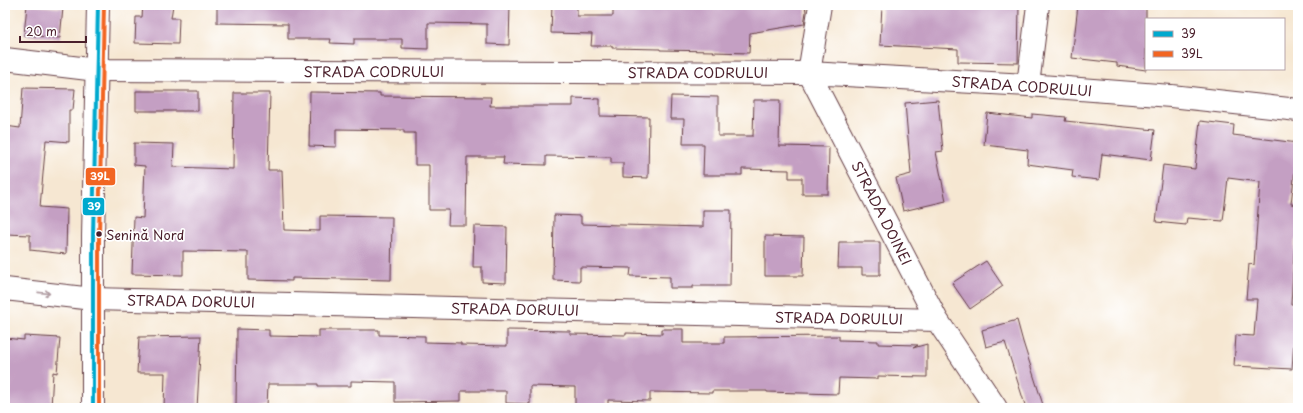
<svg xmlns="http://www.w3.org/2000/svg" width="1303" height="413" font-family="'Playpen Sans',sans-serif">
  <rect width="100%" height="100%" fill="#fff"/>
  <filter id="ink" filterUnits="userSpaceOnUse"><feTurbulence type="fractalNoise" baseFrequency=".025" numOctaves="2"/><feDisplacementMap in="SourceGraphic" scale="8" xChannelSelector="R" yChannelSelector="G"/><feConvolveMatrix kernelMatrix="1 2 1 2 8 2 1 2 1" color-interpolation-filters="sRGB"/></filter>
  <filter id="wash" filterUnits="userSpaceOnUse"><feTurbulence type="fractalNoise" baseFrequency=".012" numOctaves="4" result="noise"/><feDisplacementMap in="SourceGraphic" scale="16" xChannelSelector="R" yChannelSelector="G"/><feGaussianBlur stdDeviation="0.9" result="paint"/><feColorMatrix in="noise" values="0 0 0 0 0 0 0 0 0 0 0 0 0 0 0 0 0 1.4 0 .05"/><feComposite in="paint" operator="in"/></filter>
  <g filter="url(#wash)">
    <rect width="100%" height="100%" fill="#f6e7d2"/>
    <g id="blocks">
      <!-- building -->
      <path fill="#c49fc3" d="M 27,5 L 63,8 L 60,38 L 24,35 Z
        M 143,5 L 173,5 L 171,18 L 179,18 L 178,44 L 135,43 L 136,17 L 142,17 Z
        M 217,5 L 510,5 L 509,45 L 487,44 L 487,24 L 428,23 L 428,49 L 402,48 L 402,39 L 354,39 L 354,44 L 330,43 L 331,39 L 288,39 L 288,24 L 217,23 Z
        M 552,5 L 577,5 L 577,16 L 613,16 L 613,5 L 714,6 L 714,5 L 805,5 L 806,12 L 804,24 L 750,33 L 749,53 L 713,52 L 714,51 L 660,50 L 660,49 L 612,48 L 612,46 L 591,46 L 592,34 L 551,33 Z
        M 882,5 L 1019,5 L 1018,63 L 958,62 L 958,49 L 880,45 Z
        M 1078,5 L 1135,5 L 1146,6 L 1146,70 L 1117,66 L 1117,63 L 1072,58 Z
        M 23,88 L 75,89 L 73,110 L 69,110 L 69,142 L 46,140 L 40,207 L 67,209 L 66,254 L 30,250 L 30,235 L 6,234 L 7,197 L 5,197 L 5,126 L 20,128 Z
        M 136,91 L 198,91 L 198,111 L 136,111 Z
        M 310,92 L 380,93 L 380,96 L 491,97 L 490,106 L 573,106 L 573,98 L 600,99 L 600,116 L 649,117 L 648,178 L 623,177 L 623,163 L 611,163 L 611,157 L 546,156 L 546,165 L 503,164 L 504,157 L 467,157 L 466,225 L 448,225 L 449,210 L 429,210 L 429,165 L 415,165 L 415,133 L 404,133 L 404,130 L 336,129 L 336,147 L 309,146 Z
        M 234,93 L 270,93 L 268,170 L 282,170 L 284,230 L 320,231 L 320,216 L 392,217 L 391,280 L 292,278 L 292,281 L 248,280 L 248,252 L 183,251 L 183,275 L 132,274 L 134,217 L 143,218 L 145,166 L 134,165 L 134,143 L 174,144 L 173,167 L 233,169 Z
        M 671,96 L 718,97 L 718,136 L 753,136 L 754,100 L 780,100 L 779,146 L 829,147 L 828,194 L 802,194 L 802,178 L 789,178 L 789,170 L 742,169 L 742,175 L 703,175 L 704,144 L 683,144 L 684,119 L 670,119 Z
        M 938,100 L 943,151 L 936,152 L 946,201 L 903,211 L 896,178 L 911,174 L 905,103 Z
        M 987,113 L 1032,118 L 1032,114 L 1066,117 L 1065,121 L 1155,130 L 1151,160 L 1102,154 L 1099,180 L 1072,177 L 1073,170 L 1027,164 L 1028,150 L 984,145 Z
        M 1200,121 L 1234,125 L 1233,135 L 1298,143 L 1291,204 L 1298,205 L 1298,239 L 1295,239 L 1291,304 L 1298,304 L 1298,326 L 1295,326 L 1292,369 L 1234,366 L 1236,335 L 1254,336 L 1257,299 L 1246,299 L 1249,264 L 1254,265 L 1260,182 L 1228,178 L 1223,221 L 1187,218 L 1186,225 L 1156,222 L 1163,165 L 1195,169 Z
        M 703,210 L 731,210 L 730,286 L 693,286 L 693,288 L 670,288 L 670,277 L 630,276 L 631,268 L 580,267 L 580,281 L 553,280 L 554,215 L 581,216 L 581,224 L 703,227 Z
        M 474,226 L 507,227 L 506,283 L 482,282 L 482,267 L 473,267 Z
        M 765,236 L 804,237 L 803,276 L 765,276 Z
        M 839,242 L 880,242 L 880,275 L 862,275 L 862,268 L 838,268 Z
        M 986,261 L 1003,286 L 970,309 L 952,283 Z
        M 1017,320 L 1023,342 L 1044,408 L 1026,408 L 1005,342 L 986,347 L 982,330 Z
        M 237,329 L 269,330 L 269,336 L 319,337 L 319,330 L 379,330 L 379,335 L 425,336 L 425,342 L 461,343 L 461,345 L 507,346 L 507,330 L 570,331 L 570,334 L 626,335 L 626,333 L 662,334 L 662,329 L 683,329 L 683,343 L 724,343 L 724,337 L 839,336 L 839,340 L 878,341 L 878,344 L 918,345 L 913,348 L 927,344 L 927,377 L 878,376 L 878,379 L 839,378 L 838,394 L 767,392 L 767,391 L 712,391 L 712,393 L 650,392 L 650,401 L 608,400 L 608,408 L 575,408 L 575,387 L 530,386 L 530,404 L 506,403 L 506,391 L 461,391 L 461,401 L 395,402 L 395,382 L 351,381 L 351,386 L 318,386 L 318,384 L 268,384 L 267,406 L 236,406 Z
        M 24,336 L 60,338 L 57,373 L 53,372 L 51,408 L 5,408 L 5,338 L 24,340 Z
        M 201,336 L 197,408 L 164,408 L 165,373 L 137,373 L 139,337 Z"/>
    </g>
  </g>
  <g filter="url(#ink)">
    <use href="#blocks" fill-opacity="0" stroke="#643d44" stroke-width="1"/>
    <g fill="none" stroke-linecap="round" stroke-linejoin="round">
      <!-- minor casing -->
      <g stroke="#643d44" stroke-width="24">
        <path id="minor" d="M 820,5 L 809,73 L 937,320 L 996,408
          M 5,59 L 97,70 L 809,73 L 1028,85 L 1171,96 L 1298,110
          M 1028,85 L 1038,5
          M 5,289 L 93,299 L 937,320"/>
      </g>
      <!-- major casing -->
      <g stroke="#643d44" stroke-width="24">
        <path id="major" d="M 93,408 L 93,236 L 98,5"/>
      </g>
      <!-- minor -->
      <use href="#minor" stroke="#fff" stroke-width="22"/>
      <!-- major -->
      <use href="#major" stroke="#fff" stroke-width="22"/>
      <!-- bus-1 casing -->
      <g stroke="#fff" stroke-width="7">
        <path id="bus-1" d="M 93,408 L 93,236 L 98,5"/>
      </g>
      <!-- bus-2 casing -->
      <g stroke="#fff" stroke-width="7">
        <path id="bus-2" d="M 99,408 L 99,236 L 104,5"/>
      </g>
      <!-- bus-1 -->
      <use href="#bus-1" stroke="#00a9ce" stroke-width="4"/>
      <!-- bus-2 -->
      <use href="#bus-2" stroke="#f26522" stroke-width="4"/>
    </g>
    <!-- one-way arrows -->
    <defs><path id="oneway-shaft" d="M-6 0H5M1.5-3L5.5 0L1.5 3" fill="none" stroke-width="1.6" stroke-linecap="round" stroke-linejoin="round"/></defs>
    <use stroke="#ae9aa0" href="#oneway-shaft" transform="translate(44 293) rotate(6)"/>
  </g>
  <!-- markers -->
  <circle fill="#4a1f2b" stroke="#fff" stroke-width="1.5" cx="99" cy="234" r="3.5"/>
  <g text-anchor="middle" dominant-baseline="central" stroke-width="3.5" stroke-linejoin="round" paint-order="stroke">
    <!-- bus labels -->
    <g font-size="13" fill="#4a1f2b" stroke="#fff" text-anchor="start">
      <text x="106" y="234">Senină Nord</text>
    </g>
    <!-- street labels -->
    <g font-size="14" fill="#4a1f2b" stroke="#fff">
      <text x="374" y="71">STRADA CODRULUI</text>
      <text x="698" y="72">STRADA CODRULUI</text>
      <text transform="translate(1022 86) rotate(4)">STRADA CODRULUI</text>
      <text transform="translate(882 213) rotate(63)">STRADA DOINEI</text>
      <text transform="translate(191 301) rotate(1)">STRADA DORULUI</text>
      <text transform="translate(515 309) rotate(1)">STRADA DORULUI</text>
      <text transform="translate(839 318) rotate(1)">STRADA DORULUI</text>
    </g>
  </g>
  <g stroke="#fff" stroke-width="1.5">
    <rect x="85" y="167" width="31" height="19" rx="4" fill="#f26522"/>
    <rect x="82" y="197" width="23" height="19" rx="4" fill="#00a9ce"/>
  </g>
  <g font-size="11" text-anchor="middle" font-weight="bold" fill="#fff">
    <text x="100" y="180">39L</text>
    <text x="94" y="210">39</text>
  </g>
  <!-- margin -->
  <rect width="1303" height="413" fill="none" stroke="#fff" stroke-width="20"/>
  <!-- legend -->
  <rect x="1145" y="18" width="140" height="52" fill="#ffffff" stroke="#b7a5aa"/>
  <rect x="1153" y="31" width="20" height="6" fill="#00a9ce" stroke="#b7a5aa"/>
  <text x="1181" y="38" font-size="12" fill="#4a1f2b">39</text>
  <rect x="1153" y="51" width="20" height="6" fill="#f26522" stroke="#b7a5aa"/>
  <text x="1181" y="58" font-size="12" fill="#4a1f2b">39L</text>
  <!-- scale -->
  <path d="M20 36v6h66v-6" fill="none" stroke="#4a1f2b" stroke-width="2"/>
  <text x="26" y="36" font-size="12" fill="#4a1f2b" stroke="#ffffff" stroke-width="3" paint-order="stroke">20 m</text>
</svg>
